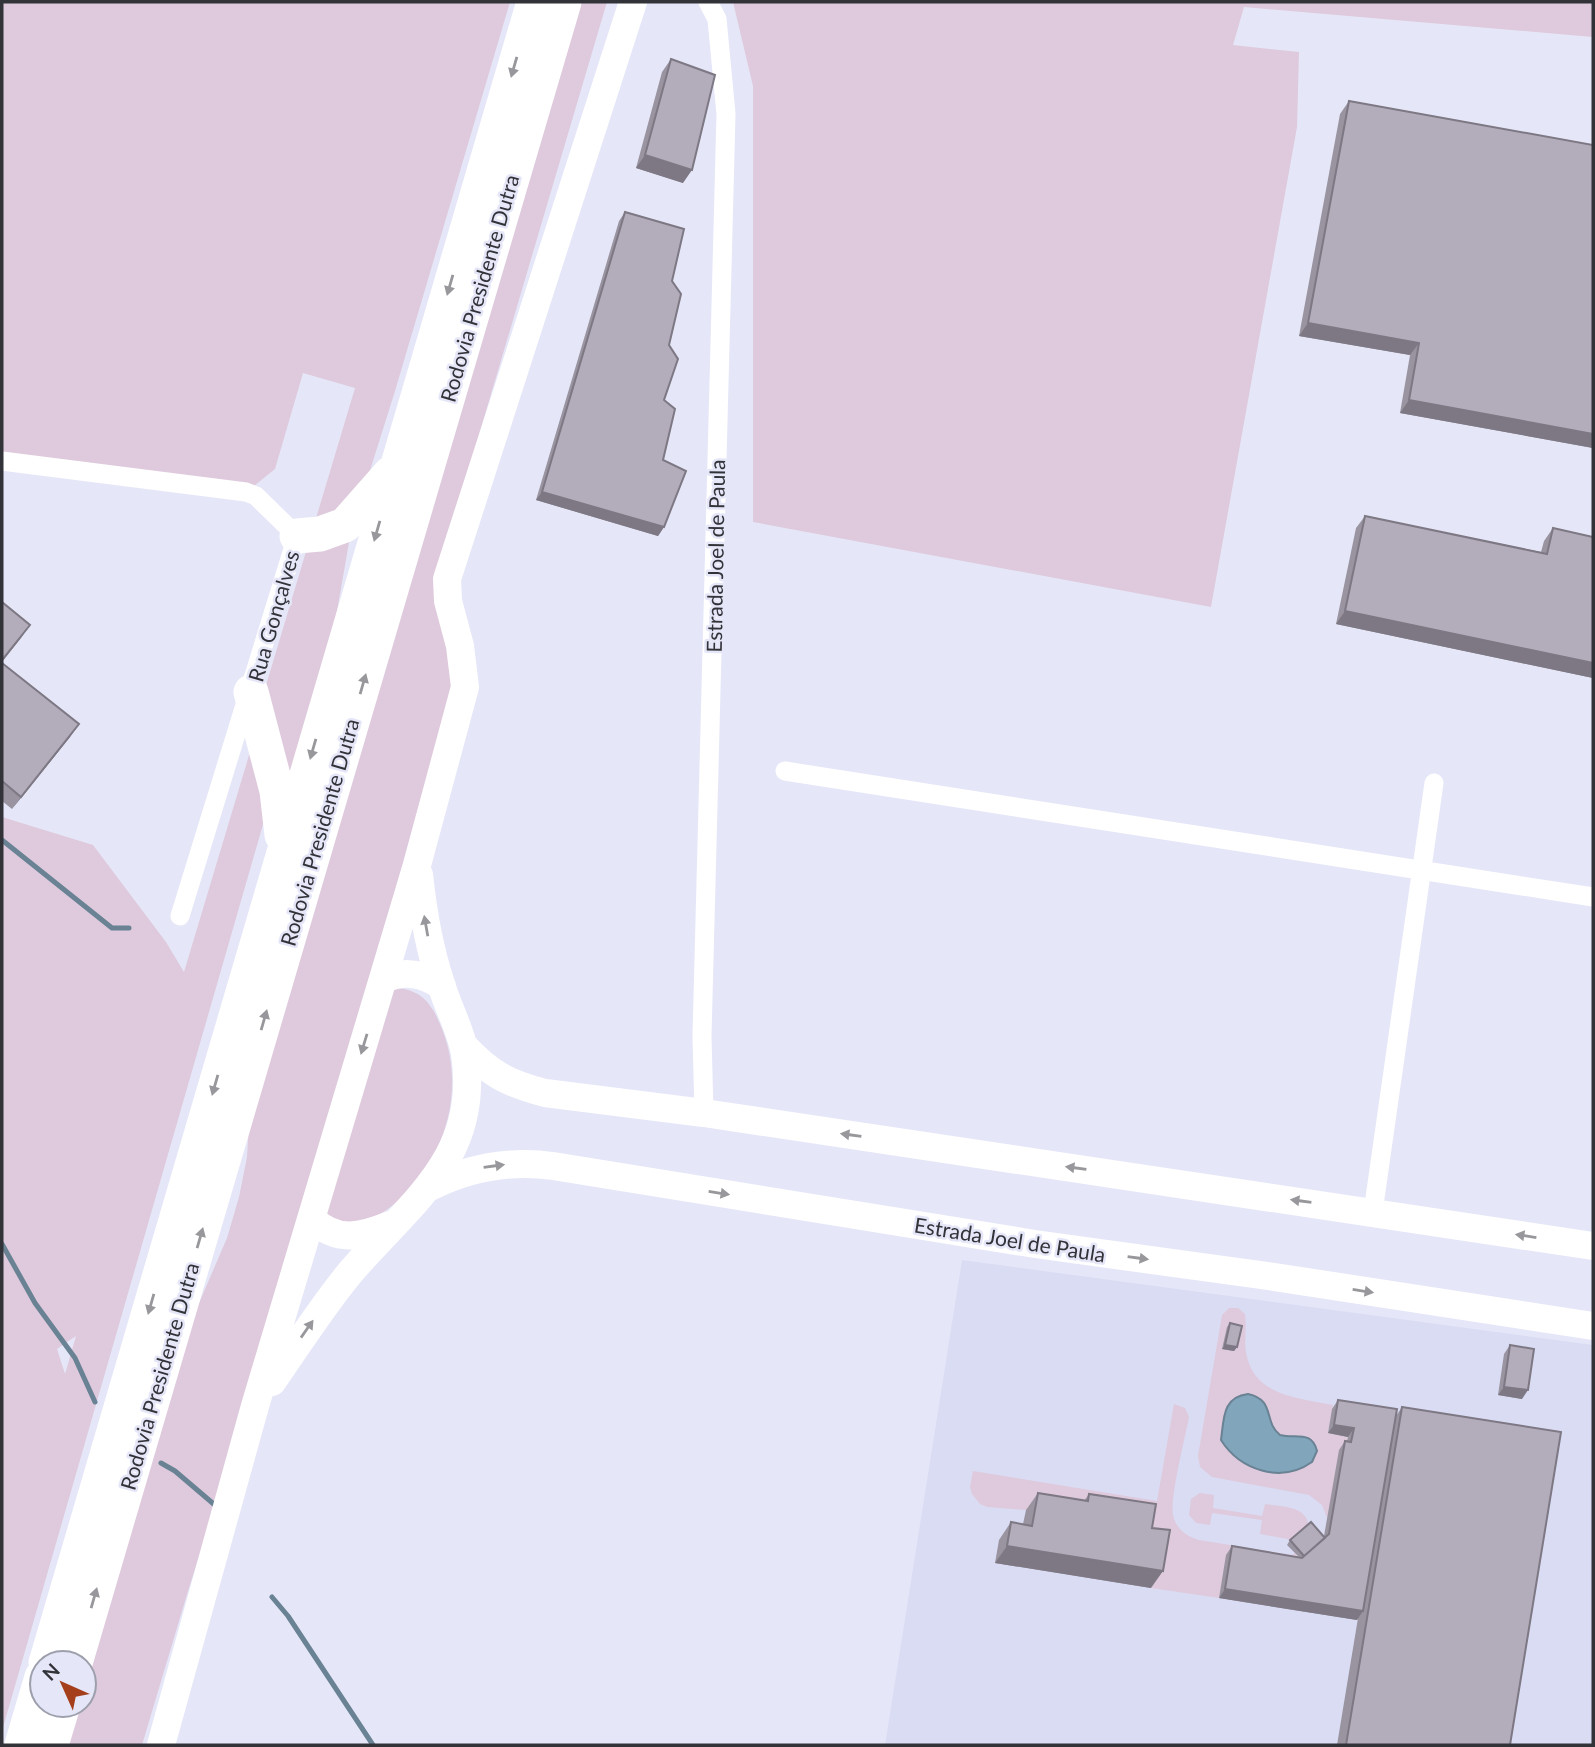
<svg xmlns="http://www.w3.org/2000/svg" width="1595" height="1747" font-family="Lato,sans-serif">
  <rect width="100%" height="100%" fill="#e5e7f8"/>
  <!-- built -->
  <path fill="#dadcf4" d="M 962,1260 L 1593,1345 L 1593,1745 L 885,1745 Z"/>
  <!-- green -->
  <path fill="#decadc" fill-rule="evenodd" d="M 2,2 L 510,2 L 395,391 L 351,531 L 333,634 L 286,790 L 264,692 L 355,388 L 303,373 L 275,469 L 254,486 L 2,454 Z
    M 577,2 L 607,2 L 445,550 L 454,681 L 271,1333 L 188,1591 L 142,1745 L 64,1745 L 75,1705 L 84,1705 L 84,1676 L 181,1345 L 227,1238 L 239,1197 L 247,1157 L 251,1093 Z
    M 733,2 L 1593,2 L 1593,37 L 1244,7 L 1233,45 L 1299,52 L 1297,127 L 1211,607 L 753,522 L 753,86 Z
    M 253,742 L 266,814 L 2,1731 L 2,817 L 93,845 L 166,942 L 184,972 ZM 76,1336 L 65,1374 L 57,1349 Z
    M 398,988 C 422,991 431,1003 440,1024 C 469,1090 444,1170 385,1211 C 376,1217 362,1227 350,1226 C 343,1225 333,1219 326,1215 L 391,991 Z
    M 1229,1308 L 1238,1308 L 1245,1314 C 1247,1327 1244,1340 1246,1352 C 1253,1396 1297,1398 1333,1405 L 1328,1433 L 1348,1437 L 1327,1518 L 1322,1505 L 1309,1495 L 1212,1477 L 1200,1467 L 1198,1456 L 1222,1315 Z
    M 1174,1404 L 1185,1408 L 1189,1417 C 1185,1439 1170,1496 1173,1515 C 1176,1529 1186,1536 1199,1540 L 1292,1555 L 1295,1553 L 1302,1561 L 1219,1598 L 1151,1588 L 1157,1548 L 1026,1510 L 987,1507 L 980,1504 L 972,1494 L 970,1487 L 973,1471 L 1157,1501 Z
    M 1200,1493 L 1214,1495 L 1213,1508 L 1262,1516 L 1265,1504 C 1282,1507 1308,1505 1309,1528 L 1298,1541 L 1260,1534 L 1262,1520 L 1212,1513 L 1210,1525 L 1196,1523 L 1189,1515 L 1191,1499 Z"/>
  <!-- water -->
  <path fill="#81a5bb" stroke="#698294" stroke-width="2" d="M 1248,1394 C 1276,1400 1263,1422 1280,1435 C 1296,1439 1312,1430 1317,1451 L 1312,1462 C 1281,1484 1240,1470 1221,1440 C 1224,1419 1222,1397 1248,1394 Z"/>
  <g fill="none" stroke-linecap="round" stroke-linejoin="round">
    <!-- stream -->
    <path stroke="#698294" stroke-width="5" d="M 2,840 L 112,928 L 129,928
      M 2,1244 L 35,1303 L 75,1358 L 95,1402
      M 161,1463 L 175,1471 L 216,1506
      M 272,1597 L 288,1616 L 373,1745"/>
    <!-- street -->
    <path stroke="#fff" stroke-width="19" d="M 2,461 L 246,492 L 256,496 L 297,536 L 180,916
      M 785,771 L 1593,897
      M 704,1113 L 702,1036 L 726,114 L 717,19 L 708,2
      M 1373,1212 L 1434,783"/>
    <!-- secondary -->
    <path stroke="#fff" stroke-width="28" d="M 384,979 C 405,970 423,973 442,986
      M 463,1045 C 490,1074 507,1083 545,1093 L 704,1113 L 1593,1246
      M 430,1187 C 470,1167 509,1160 553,1166 L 1035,1244 L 1268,1276 L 1593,1326
      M 312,1219 C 337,1243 361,1237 390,1225
      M 272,1382 C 297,1346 321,1308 349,1274 C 408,1204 481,1159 465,1054 C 461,1030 448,1008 441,984 C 429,948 423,912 419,875
      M 161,1745 L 255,1406 L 417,865 L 465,687 L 460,646 L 448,601 L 447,579 L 633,2"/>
    <!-- highway -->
    <path stroke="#fff" stroke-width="35" d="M 297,536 L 320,534 L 345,525 L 390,474
      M 251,692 L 277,791 L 282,835
      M 46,1663 L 534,2
      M 75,1663 L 564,2
      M 22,1745 L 42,1677
      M 51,1745 L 63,1705"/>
  </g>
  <!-- wall -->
  <path fill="#9a94a1" d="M 671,59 L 683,183 L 636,168 L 662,72 Z
    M 1349,101 L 1593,145 L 1593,448 L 1400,413 L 1410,355 L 1299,336 L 1340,114 Z
    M 625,212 L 672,281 L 664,400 L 663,460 L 664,527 L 658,536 L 536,500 L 619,221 Z
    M 1365,516 L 1541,552 L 1544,541 L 1553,528 L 1593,537 L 1593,678 L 1336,624 L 1356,528 Z
    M 2,663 L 70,737 L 12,809 L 2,801 Z
    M 1230,1323 L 1237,1347 L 1234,1351 L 1222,1349 L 1227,1327 Z
    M 1510,1345 L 1522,1399 L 1498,1395 L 1504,1354 Z
    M 1338,1400 L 1396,1416 L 1402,1407 L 1510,1745 L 1337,1745 L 1358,1618 L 1357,1620 L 1219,1598 L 1226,1555 L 1232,1546 L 1299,1557 L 1287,1545 L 1290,1540 L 1324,1536 L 1339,1450 L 1345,1441 L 1347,1441 L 1348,1437 L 1328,1433 L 1332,1409 Z
    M 1038,1493 L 1084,1501 L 1089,1494 L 1152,1528 L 1151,1588 L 995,1563 L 999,1540 L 1011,1522 L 1023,1524 L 1026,1510 Z"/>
  <!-- shaded-wall -->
  <path fill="#7d7883" d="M 645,155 L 692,170 L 683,183 L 636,168 Z
    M 1308,323 L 1419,343 L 1410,355 L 1299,336 Z
    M 1409,400 L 1593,434 L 1593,448 L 1400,413 Z
    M 542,492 L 664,527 L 658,536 L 536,500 Z
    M 1345,611 L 1593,663 L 1593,678 L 1336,624 Z
    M 30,625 L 21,638 L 2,662 L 2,660 Z
    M 79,724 L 70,737 L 12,809 L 21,797 Z
    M 1225,1345 L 1237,1347 L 1234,1351 L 1222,1349 Z
    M 1504,1387 L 1528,1390 L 1522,1399 L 1498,1395 Z
    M 1334,1425 L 1354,1428 L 1348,1437 L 1328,1433 Z
    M 1007,1546 L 1163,1571 L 1151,1588 L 995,1563 Z
    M 1225,1589 L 1363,1611 L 1357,1620 L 1219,1598 Z"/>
  <!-- building -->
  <path fill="#b3acbb" stroke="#7d7883" stroke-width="2" d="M 671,59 L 715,75 L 692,170 L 645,155 Z
    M 1349,101 L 1593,145 L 1593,434 L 1409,400 L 1419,343 L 1308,323 Z
    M 625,212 L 684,229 L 672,281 L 681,294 L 669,345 L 678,359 L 664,400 L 675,409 L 663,460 L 686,471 L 664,527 L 542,492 Z
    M 1365,516 L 1547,554 L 1553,528 L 1593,537 L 1593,663 L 1345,611 Z
    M 2,602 L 30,625 L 2,660 Z
    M 2,663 L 79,724 L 21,797 L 2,781 Z
    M 1230,1323 L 1242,1326 L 1237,1347 L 1225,1345 Z
    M 1510,1345 L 1534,1349 L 1528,1390 L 1504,1387 Z
    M 1338,1400 L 1397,1409 L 1363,1611 L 1225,1589 L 1232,1546 L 1302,1558 L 1329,1534 L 1345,1441 L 1351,1442 L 1354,1428 L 1334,1425 Z
    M 1402,1407 L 1561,1432 L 1510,1745 L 1346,1745 Z
    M 1038,1493 L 1088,1501 L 1089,1494 L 1156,1504 L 1152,1528 L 1170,1530 L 1163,1571 L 1007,1546 L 1011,1522 L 1032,1526 Z
    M 1311,1522 L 1325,1538 L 1304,1556 L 1290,1540 Z"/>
  <!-- one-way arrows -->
  <defs><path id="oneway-solid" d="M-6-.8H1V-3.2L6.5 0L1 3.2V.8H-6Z" transform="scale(1.75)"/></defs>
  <g fill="#98989c">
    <use href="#oneway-solid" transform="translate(514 67) rotate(106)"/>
    <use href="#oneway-solid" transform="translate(450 285) rotate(106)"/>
    <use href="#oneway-solid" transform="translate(377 531) rotate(106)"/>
    <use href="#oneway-solid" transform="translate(363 684) rotate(-74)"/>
    <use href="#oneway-solid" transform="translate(313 749) rotate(106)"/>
    <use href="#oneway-solid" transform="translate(426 926) rotate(-100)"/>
    <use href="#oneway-solid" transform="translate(264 1020) rotate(-74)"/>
    <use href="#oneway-solid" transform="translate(364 1044) rotate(107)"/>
    <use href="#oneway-solid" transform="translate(215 1085) rotate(106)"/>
    <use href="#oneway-solid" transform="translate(851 1135) rotate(-172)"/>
    <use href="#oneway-solid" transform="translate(494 1166) rotate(-8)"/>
    <use href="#oneway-solid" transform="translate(1076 1168) rotate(-172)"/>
    <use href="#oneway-solid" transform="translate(719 1193) rotate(9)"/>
    <use href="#oneway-solid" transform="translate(1301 1201) rotate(-172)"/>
    <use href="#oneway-solid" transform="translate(1526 1236) rotate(-171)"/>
    <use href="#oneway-solid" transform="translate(200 1238) rotate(-74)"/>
    <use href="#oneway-solid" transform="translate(1138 1258) rotate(8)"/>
    <use href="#oneway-solid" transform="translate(1363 1291) rotate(9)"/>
    <use href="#oneway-solid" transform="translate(151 1304) rotate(106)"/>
    <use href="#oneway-solid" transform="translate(307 1329) rotate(-55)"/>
    <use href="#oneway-solid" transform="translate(94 1598) rotate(-74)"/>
  </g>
  <g text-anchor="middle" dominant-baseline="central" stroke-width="5" stroke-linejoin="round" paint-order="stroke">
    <!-- street labels -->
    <g font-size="21" fill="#323239" stroke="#e5e7f8">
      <text transform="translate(479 288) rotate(-74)">Rodovia Presidente Dutra</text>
      <text transform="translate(715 556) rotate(-89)">Estrada Joel de Paula</text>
      <text transform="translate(273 616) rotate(-74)">Rua Gonçalves</text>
      <text transform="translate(319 832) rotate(-74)">Rodovia Presidente Dutra</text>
      <text transform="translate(1010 1239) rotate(9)">Estrada Joel de Paula</text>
      <text transform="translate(159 1376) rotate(-74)">Rodovia Presidente Dutra</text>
    </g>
  </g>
  <!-- border -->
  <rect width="1595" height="1747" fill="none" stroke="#323239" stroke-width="7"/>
  <!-- north arrow -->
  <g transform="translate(63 1684) rotate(315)"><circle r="33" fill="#e5e7f8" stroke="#9d9fac" stroke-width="2"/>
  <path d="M0-5L12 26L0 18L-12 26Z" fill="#a53f1b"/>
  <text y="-10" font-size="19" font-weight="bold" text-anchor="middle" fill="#323239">N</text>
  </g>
</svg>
